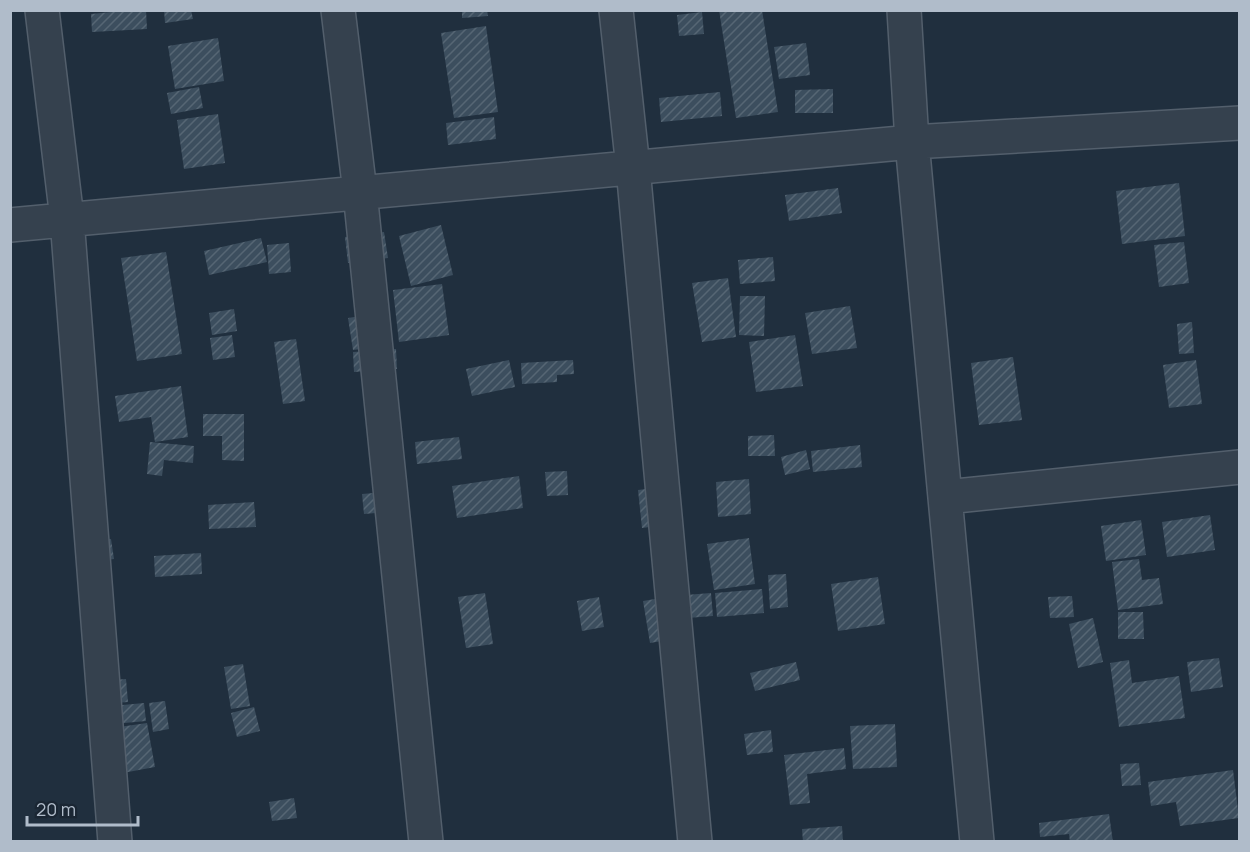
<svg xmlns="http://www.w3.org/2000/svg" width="1250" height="852" font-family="Manrope,sans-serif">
  <defs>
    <pattern id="building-hatch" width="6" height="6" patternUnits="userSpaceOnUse" patternTransform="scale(1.5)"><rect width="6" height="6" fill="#3c4e5e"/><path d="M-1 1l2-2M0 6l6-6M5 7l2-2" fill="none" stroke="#566674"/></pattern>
  </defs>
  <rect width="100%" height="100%" fill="#202f3e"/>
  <!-- building -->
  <path fill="url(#building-hatch)" d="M 131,10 L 146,10 L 147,29 L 92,32 L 91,14 Z
    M 164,10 L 191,10 L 193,19 L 165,23 Z
    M 462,10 L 487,10 L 488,16 L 462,18 Z
    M 719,10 L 762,10 L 778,112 L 736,118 Z
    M 702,12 L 704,34 L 679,36 L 677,15 Z
    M 486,26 L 498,112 L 454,118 L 441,33 Z
    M 218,38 L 224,81 L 175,89 L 168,46 Z
    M 806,43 L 810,75 L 779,79 L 774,47 Z
    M 199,87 L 203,108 L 171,114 L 167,93 Z
    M 833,89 L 833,113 L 795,113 L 795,90 Z
    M 720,92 L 722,116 L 661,122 L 659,98 Z
    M 218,114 L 225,163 L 184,169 L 177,120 Z
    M 494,117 L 496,139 L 448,145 L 446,123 Z
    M 1179,183 L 1185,236 L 1122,244 L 1116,191 Z
    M 838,188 L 842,213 L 789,221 L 785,195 Z
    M 441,225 L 453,275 L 411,286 L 399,236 Z
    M 384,232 L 388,258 L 348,263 L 345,237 Z
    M 261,238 L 267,262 L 209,275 L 204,251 Z
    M 1184,242 L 1189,283 L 1159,287 L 1154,245 Z
    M 289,243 L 291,272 L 269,274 L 267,245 Z
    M 166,252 L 182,354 L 137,361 L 121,258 Z
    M 773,257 L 775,281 L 740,284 L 738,260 Z
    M 728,278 L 736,337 L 702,342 L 692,283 Z
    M 442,284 L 449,335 L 399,342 L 393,290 Z
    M 740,296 L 765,296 L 764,336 L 739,335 Z
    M 850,306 L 857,348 L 812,354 L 805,313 Z
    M 234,309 L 237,331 L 212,335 L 209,313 Z
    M 373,314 L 376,347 L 353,350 L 348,318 Z
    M 1192,322 L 1194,353 L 1179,354 L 1177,324 Z
    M 232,335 L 235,357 L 213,360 L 210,338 Z
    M 795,335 L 803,386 L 756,392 L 749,342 Z
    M 296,339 L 305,401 L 283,404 L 274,342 Z
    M 396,349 L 397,369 L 354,372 L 353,352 Z
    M 1013,357 L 1022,420 L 979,425 L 971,363 Z
    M 509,360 L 515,387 L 472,396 L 466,369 Z
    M 573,360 L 574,374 L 557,375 L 557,382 L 522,384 L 521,363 Z
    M 1196,360 L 1202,404 L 1169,408 L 1163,365 Z
    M 181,386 L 188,437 L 155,442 L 151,417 L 119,422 L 115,396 Z
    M 203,414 L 244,414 L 244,461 L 222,460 L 222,436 L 203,436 Z
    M 774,435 L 775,456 L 748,456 L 748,436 Z
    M 459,437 L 462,459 L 417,464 L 415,442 Z
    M 150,442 L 194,446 L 193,463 L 164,460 L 162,476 L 147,474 Z
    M 860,445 L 862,467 L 813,472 L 811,451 Z
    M 806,450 L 810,469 L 785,475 L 781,457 Z
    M 567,471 L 568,495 L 547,496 L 545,472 Z
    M 519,476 L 523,508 L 457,518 L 452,486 Z
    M 749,479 L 751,514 L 718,517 L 716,482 Z
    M 661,487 L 666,525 L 642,528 L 638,490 Z
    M 386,492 L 388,512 L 364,514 L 362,494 Z
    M 254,502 L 256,527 L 209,529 L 208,505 Z
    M 1210,515 L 1215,550 L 1167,557 L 1162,522 Z
    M 1141,520 L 1146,555 L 1106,561 L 1101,526 Z
    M 749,538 L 755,584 L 714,590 L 707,544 Z
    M 111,539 L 114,559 L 91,562 L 89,542 Z
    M 201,553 L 202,574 L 155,577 L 154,556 Z
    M 1139,559 L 1142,580 L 1159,578 L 1163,604 L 1118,610 L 1112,562 Z
    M 786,574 L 788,607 L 770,609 L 768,575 Z
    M 878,577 L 885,624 L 838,631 L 831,584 Z
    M 762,589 L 764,613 L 717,617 L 715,593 Z
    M 485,593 L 493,644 L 466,648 L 458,597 Z
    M 711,593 L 713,616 L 675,619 L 673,596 Z
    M 1072,596 L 1074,617 L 1050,618 L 1048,597 Z
    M 599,597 L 604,627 L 582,631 L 577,601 Z
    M 667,597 L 673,639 L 650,643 L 643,601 Z
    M 1118,612 L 1143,612 L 1144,639 L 1118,639 Z
    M 1093,618 L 1103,662 L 1078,668 L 1069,624 Z
    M 1219,658 L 1223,687 L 1191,692 L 1187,662 Z
    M 1129,660 L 1132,683 L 1179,676 L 1185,718 L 1119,727 L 1110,663 Z
    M 796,662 L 800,680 L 755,691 L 750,673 Z
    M 243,664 L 250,706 L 231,709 L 224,667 Z
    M 126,679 L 128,702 L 103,704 L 101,681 Z
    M 165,701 L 169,729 L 153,732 L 149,703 Z
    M 144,703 L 146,721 L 103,725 L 101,707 Z
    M 254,707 L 260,731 L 237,737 L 231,713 Z
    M 147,723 L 155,767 L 112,775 L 105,729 Z
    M 895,724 L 897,767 L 853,769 L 850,726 Z
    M 771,730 L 773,752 L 747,755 L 744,734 Z
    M 844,748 L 846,769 L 807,774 L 810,803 L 790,805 L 784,755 Z
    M 1139,763 L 1141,785 L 1122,786 L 1120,764 Z
    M 1233,770 L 1239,818 L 1180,826 L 1176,802 L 1151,806 L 1148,782 Z
    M 294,798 L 297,818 L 272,821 L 269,802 Z
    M 1109,814 L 1113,842 L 1070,842 L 1069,834 L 1040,837 L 1039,823 Z
    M 842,826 L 843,842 L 803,842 L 802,829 Z"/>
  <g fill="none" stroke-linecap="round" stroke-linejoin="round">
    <!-- minor casing -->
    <g stroke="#535f6c" stroke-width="36">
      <path id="minor" d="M 42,10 L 67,219 L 115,842
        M 338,10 L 360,192 L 426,842
        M 616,10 L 633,168 L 695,842
        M 904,10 L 912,142 L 977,842
        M 10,225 L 912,142 L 1240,123
        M 946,497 L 1240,467"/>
    </g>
    <!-- minor -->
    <use href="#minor" stroke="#35414e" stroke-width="33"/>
  </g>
  <!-- border -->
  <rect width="1250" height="852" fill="none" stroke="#b0bcca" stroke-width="24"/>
  <!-- scale -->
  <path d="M27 816v9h111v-9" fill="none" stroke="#b0bcca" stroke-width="3"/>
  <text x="36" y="816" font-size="18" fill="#b0bcca" stroke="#1a2633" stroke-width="4.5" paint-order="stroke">20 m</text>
</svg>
